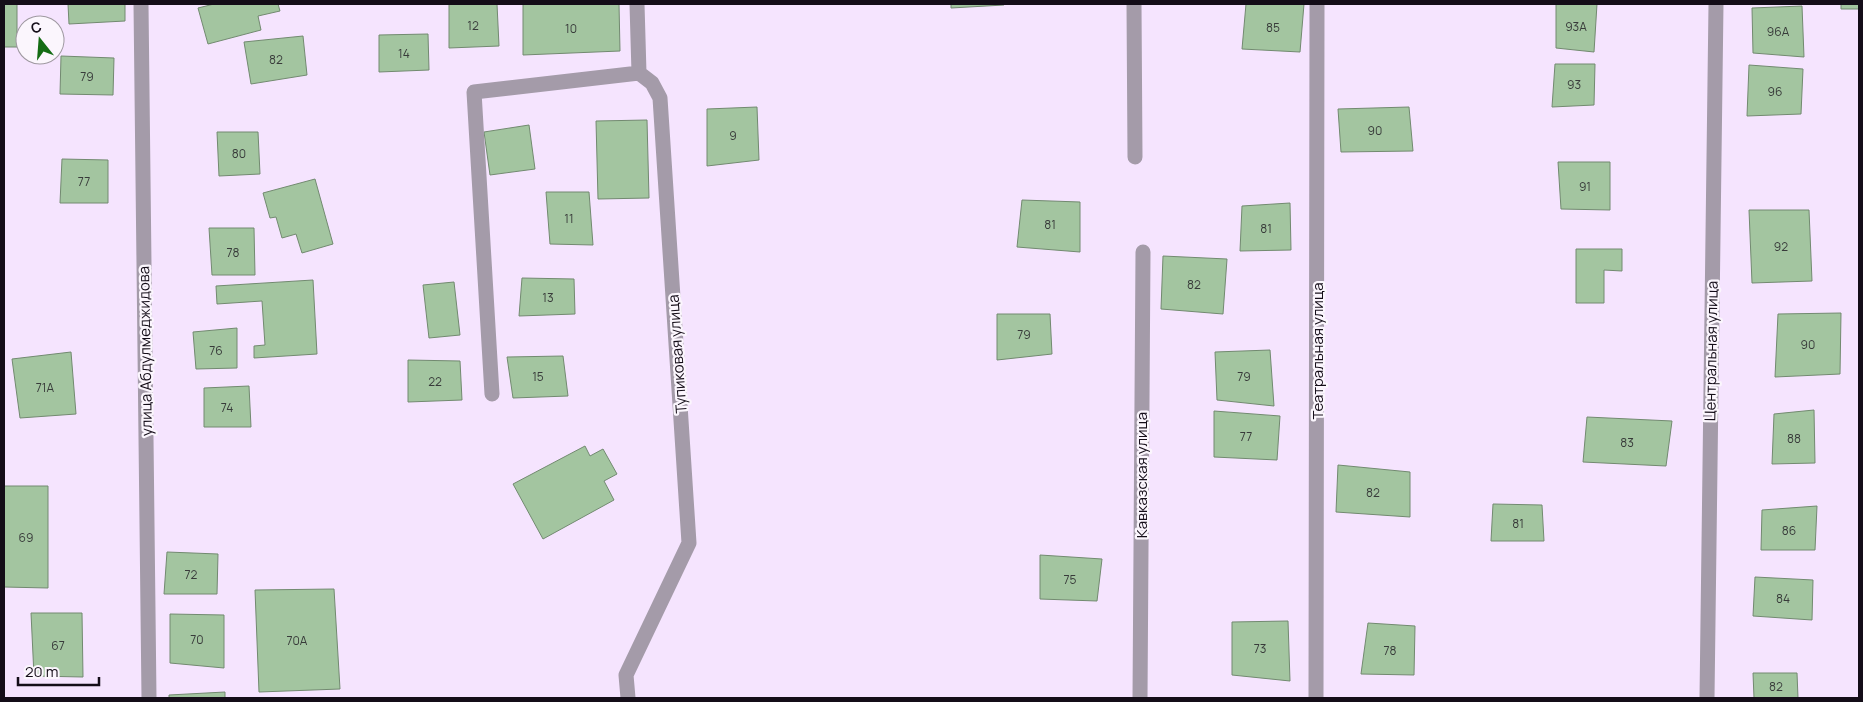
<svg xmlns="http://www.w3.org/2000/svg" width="1863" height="702" font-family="Manrope,sans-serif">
  <rect width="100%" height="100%" fill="#f5e4fe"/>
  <!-- building -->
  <path fill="#a3c5a0" stroke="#728a70" d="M 4,4 L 17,4 L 17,47 L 4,47 Z
    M 68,4 L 125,4 L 125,21 L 69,24 Z
    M 214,4 L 278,4 L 280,11 L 258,16 L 261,30 L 208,44 L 198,8 Z
    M 449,4 L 497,4 L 499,46 L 449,48 Z
    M 523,4 L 619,4 L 620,51 L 523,55 Z
    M 951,4 L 1004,4 L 1004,5 L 951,8 Z
    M 1246,4 L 1304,4 L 1300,52 L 1242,49 Z
    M 1556,4 L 1597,4 L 1594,52 L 1556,48 Z
    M 1841,4 L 1859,4 L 1859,9 L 1841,9 Z
    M 1802,6 L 1804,57 L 1753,53 L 1752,8 Z
    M 428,34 L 429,70 L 379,72 L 379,35 Z
    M 303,36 L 307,75 L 251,84 L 244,42 Z
    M 61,56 L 114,58 L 113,95 L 60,94 Z
    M 1555,64 L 1595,64 L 1594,105 L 1552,107 Z
    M 1749,65 L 1803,69 L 1801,114 L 1747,116 Z
    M 757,107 L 759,160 L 707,166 L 707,109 Z
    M 1409,107 L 1413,151 L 1341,152 L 1338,109 Z
    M 647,120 L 649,198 L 598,199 L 596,121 Z
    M 529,125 L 535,169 L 490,175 L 484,132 Z
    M 217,132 L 258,132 L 260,174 L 219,176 Z
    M 62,159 L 108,160 L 108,203 L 60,203 Z
    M 1558,162 L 1610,162 L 1610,210 L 1561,209 Z
    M 315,179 L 333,244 L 302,253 L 296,234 L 282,238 L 276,217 L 270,218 L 263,193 Z
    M 546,192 L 589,192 L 593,245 L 550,244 Z
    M 1022,200 L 1080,202 L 1080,252 L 1017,247 Z
    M 1290,203 L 1291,250 L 1240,251 L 1242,206 Z
    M 1749,210 L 1809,210 L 1812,281 L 1752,283 Z
    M 209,228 L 254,228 L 255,275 L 212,275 Z
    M 1576,249 L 1622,249 L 1622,271 L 1604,270 L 1604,303 L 1576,303 Z
    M 1163,256 L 1227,259 L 1223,314 L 1161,309 Z
    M 522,278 L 574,279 L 575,314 L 519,316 Z
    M 313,280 L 317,354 L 254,358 L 254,346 L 265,345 L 262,301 L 217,304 L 216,286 Z
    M 454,282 L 460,335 L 429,338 L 423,285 Z
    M 1841,313 L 1840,374 L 1775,377 L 1778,314 Z
    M 997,314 L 1050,314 L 1052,354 L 997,360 Z
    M 237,328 L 237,368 L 196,369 L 193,332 Z
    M 1270,350 L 1274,406 L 1217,400 L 1215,352 Z
    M 71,352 L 76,414 L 20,418 L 12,359 Z
    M 563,356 L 568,396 L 513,398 L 507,357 Z
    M 408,360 L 460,361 L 462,400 L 408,402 Z
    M 249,386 L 251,427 L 204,427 L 204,388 Z
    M 1814,410 L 1815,463 L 1772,464 L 1774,414 Z
    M 1214,411 L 1280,416 L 1277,460 L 1214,457 Z
    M 1587,417 L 1672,421 L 1666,466 L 1583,462 Z
    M 585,446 L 590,456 L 603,449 L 617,474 L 604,481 L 614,500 L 543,539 L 513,484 Z
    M 1338,465 L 1410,472 L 1410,517 L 1336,512 Z
    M 4,486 L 48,486 L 48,588 L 4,587 Z
    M 1493,504 L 1542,505 L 1544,541 L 1491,541 Z
    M 1817,506 L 1815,550 L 1761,550 L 1762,510 Z
    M 167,552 L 218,554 L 217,594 L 164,594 Z
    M 1040,555 L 1102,559 L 1097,601 L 1040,599 Z
    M 1755,577 L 1813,580 L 1812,620 L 1753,616 Z
    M 334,589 L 340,689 L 259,692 L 255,590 Z
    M 31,613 L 82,613 L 83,677 L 34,676 Z
    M 170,614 L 224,615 L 224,668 L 170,663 Z
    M 1288,621 L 1290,681 L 1232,675 L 1232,622 Z
    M 1368,623 L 1415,626 L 1414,675 L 1361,674 Z
    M 1753,673 L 1797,673 L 1798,698 L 1754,698 Z
    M 225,692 L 225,698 L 169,698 L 169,695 Z"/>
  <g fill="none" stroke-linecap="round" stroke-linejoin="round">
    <!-- minor -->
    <path stroke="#a49ba9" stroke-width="15" d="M 141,4 L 149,698
      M 1134,4 L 1135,157
      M 492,394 L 474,92 L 639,73
      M 628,698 L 626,675 L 689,543 L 660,98 L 652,83 L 639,73 L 637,4
      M 1140,698 L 1143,252
      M 1316,698 L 1317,4
      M 1707,698 L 1716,4"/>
  </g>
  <g text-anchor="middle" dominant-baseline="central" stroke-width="4.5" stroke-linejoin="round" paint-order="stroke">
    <!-- number labels -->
    <g font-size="12" fill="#383b3a">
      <text x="473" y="25">12</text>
      <text x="1576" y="26">93А</text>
      <text x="1273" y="27">85</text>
      <text x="571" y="28">10</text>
      <text x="1778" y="31">96А</text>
      <text x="404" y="53">14</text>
      <text x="276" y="59">82</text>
      <text x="87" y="76">79</text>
      <text x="1574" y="84">93</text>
      <text x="1775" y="91">96</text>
      <text x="1375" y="130">90</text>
      <text x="733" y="135">9</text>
      <text x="239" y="153">80</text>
      <text x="84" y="181">77</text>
      <text x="1585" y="186">91</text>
      <text x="569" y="218">11</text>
      <text x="1050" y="224">81</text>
      <text x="1266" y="228">81</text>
      <text x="1781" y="246">92</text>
      <text x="233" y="252">78</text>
      <text x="1194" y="284">82</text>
      <text x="548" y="297">13</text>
      <text x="1024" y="334">79</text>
      <text x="1808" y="344">90</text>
      <text x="216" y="350">76</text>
      <text x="538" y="376">15</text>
      <text x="1244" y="376">79</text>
      <text x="435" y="381">22</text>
      <text x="45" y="387">71А</text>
      <text x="227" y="407">74</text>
      <text x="1246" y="436">77</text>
      <text x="1794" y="438">88</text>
      <text x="1627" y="442">83</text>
      <text x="1373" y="492">82</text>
      <text x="1518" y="523">81</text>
      <text x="1789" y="530">86</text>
      <text x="26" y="537">69</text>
      <text x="191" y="574">72</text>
      <text x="1070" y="579">75</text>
      <text x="1783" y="598">84</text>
      <text x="197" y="639">70</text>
      <text x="297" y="640">70А</text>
      <text x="58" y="645">67</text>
      <text x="1260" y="648">73</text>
      <text x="1390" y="650">78</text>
      <text x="1776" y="686">82</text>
    </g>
    <!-- street labels -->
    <g font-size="15" fill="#140d18" stroke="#fbf6fd">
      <text transform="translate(145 351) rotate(-91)">улица Абдулмеджидова</text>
      <text transform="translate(1317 351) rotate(-90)">Театральная улица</text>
      <text transform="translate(1711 351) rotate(-89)">Центральная улица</text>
      <text transform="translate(677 354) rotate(-94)">Тупиковая улица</text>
      <text transform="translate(1141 475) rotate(-90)">Кавказская улица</text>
    </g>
  </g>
  <!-- border -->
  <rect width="1863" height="702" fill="none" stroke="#140d18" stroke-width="10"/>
  <!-- north arrow -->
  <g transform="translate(40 40) rotate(343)"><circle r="24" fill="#fbf6fd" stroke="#9f99a1"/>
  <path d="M0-4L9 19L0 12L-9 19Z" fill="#146c14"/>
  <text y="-8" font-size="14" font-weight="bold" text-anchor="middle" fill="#140d18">С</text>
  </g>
  <!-- scale -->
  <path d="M18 677v8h81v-8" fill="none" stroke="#140d18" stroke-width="2.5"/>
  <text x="25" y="677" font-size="15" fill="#140d18" stroke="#fbf6fd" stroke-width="4" paint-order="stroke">20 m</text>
</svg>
